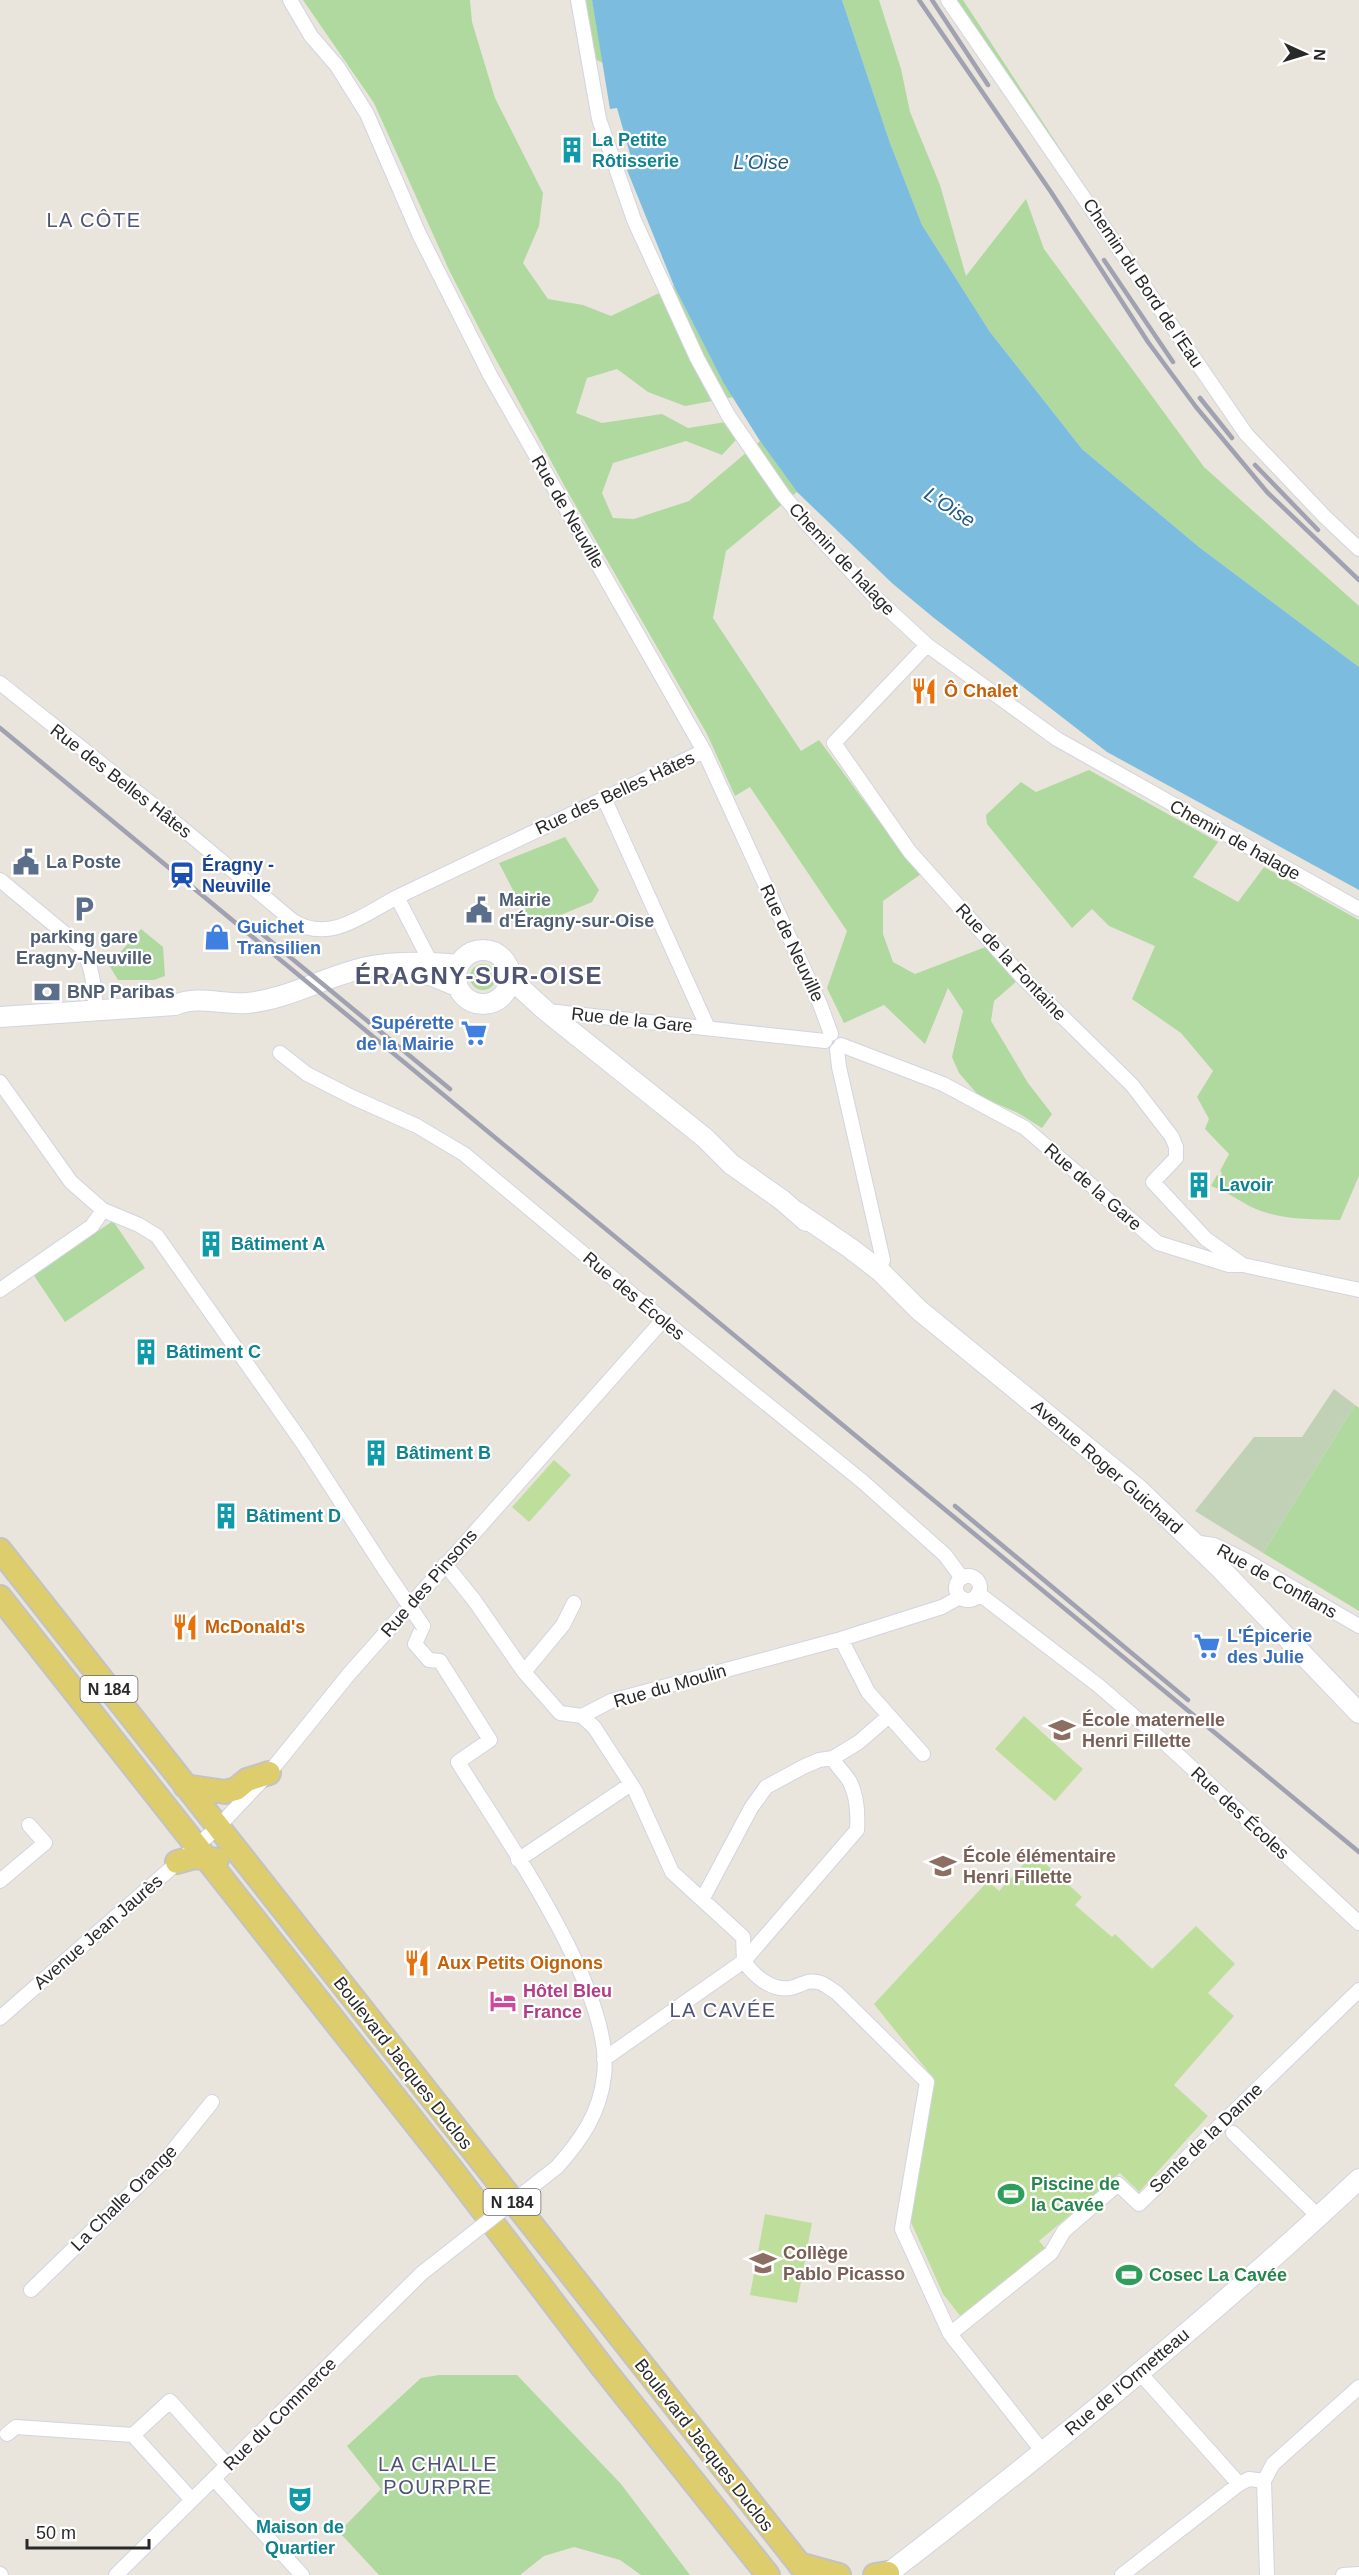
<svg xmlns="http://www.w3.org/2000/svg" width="1359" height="2575" font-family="Arial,sans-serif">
  <rect width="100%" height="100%" fill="#e9e5dc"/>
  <!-- green -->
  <path fill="#afd99f" d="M 303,0 L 470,0 L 472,22 L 495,98 L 543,193 L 539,226 L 523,263 L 548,299 L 583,305 L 611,316 L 674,286 L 723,382 L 734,397 L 685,406 L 648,392 L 617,369 L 587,378 L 576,413 L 602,423 L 662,414 L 688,428 L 726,422 L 736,440 L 722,455 L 686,441 L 613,463 L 602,493 L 613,518 L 634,519 L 689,501 L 760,441 L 797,492 L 726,551 L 713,618 L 801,751 L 819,740 C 853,785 885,831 921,874 L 883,901 L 883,934 L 893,962 L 915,974 L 988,946 L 1018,980 L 994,1001 L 991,1021 L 1028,1083 L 1052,1114 L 1042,1128 L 1018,1113 L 979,1096 L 959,1073 L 952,1057 L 963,1011 L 948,988 L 925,1044 L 884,1005 L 844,1023 L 827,988 L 847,931 L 750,787 L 735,796 L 707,734 L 565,487 L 481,332 L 450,272 L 374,103 Z
    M 586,0 L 592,0 L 603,63 L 593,58 Z
    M 842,0 L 879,0 L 901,69 L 910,112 L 940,185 L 966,276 L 1026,199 L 1044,249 L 1204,467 L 1359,606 L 1359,667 L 1199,547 L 1082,449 L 990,332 L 922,225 L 890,143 Z
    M 952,0 L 963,0 L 1076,173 L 953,1 Z
    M 1089,770 L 1218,842 L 1193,877 L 1238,902 L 1264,867 L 1359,920 L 1359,1176 L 1340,1220 C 1313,1219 1287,1220 1261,1211 C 1244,1205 1229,1192 1211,1186 L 1217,1175 L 1220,1177 L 1222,1173 L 1220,1171 L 1229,1154 L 1205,1129 L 1209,1119 L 1197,1097 L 1213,1071 L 1181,1033 L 1132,999 L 1155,946 L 1109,926 L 1092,909 L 1072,928 L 987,824 L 986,815 L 1021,782 L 1036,792 Z
    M 565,837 L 599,890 L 592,902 L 532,927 L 499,863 Z
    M 141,929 L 163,947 L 165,976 L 154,980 L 118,980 L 109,965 Z
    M470 977a13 13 0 1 1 26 0a13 13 0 1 1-26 0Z
    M 113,1221 L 145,1268 L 65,1322 L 33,1274 Z
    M 1355,1405 L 1359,1408 L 1359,1611 L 1263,1553 Z
    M 439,2375 L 517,2375 L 621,2484 L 690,2575 L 641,2575 L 620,2560 L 574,2547 L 544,2556 L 520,2575 L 379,2575 L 339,2532 L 381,2489 L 347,2446 L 421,2378 Z"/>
  <!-- cemetery -->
  <path fill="#c1d1b6" d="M 1334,1389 L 1355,1405 L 1263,1553 L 1195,1511 L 1254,1437 L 1302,1437 Z"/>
  <!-- pitch -->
  <path fill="#bedf9c" d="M 554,1460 L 571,1475 L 529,1522 L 512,1507 Z
    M 1024,1716 L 1083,1769 L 1055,1801 L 995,1749 Z
    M 1034,1853 L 1082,1897 L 1075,1905 L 1112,1937 L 1115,1934 L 1152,1969 L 1196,1926 L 1235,1964 L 1208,1993 L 1234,2016 L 1174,2085 L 1208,2116 L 1139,2192 L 1120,2173 L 1039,2241 L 1046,2249 L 961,2317 L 943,2294 L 910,2220 L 934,2079 L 874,2004 L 988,1881 L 999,1891 Z
    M 765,2214 L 812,2223 L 797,2303 L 750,2295 Z"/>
  <!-- water -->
  <path fill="#7cbddf" d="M 592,0 L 842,0 L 890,143 L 922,225 L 990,332 L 1082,449 L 1199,547 L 1359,667 L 1359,890 L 1107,752 L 934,618 L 893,584 L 797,492 L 760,441 L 723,382 L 674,286 L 627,170 L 634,168 L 617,108 L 610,109 Z"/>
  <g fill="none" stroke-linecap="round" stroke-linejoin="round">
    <!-- street casing -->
    <g stroke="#d2d4e0" stroke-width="16">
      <path id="street" d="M 290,0 L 311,36 L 337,66 L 367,114 L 419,234 L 490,375 L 704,751 L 820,1004 L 831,1034
        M 578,0 L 599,119 L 634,220 L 697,358 L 728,415 L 783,495 L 808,525 L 873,595 L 927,645 L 1057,739 L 1359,909
        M 948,0 L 1246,434 L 1325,517 L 1359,549
        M 927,645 L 834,743 L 910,852 L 1022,977 L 1132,1085 L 1172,1137 L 1176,1147 L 1176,1158 L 1153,1182 L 1206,1239 L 1243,1265
        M 0,683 L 182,828 L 293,921 C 329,944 365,914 397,897 L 704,751
        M 604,798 L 708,1028
        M 0,880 L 81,947 C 93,967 94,987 96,1009
        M 397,897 L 431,963
        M 547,1011 L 825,1041
        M 841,1045 L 943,1084 L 1025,1128 L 1158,1243 L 1229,1265 L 1243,1265 L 1359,1290
        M 837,1050 L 839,1067 L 883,1260 L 879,1270
        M 280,1053 L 307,1074 L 352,1097 L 417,1126 L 464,1154 L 663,1320 L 862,1481 L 945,1555 L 962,1578
        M 0,1082 L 71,1182 L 103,1210 L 139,1225 L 157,1236 L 304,1445 L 385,1570
        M 0,1290 L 92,1226 L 103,1210
        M 1193,1542 L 1214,1545 L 1245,1560 L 1359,1626
        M 445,1564 L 474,1600 L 524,1672 L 560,1713 L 582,1716 L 611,1701 L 841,1639 L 942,1607 L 960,1597
        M956 1588a12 12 0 1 1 24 0a12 12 0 1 1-24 0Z
        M 978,1593 L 1099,1686 L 1165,1743 L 1359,1923
        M 423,1626 L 415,1644 L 429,1660 L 440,1661 L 490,1740 L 458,1762 C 503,1835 615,1992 604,2076 C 600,2113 581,2140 557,2167
        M 841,1639 L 868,1692 L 923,1754
        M 524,1672 L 563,1625 L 574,1603
        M 582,1716 L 594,1727 L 635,1790 L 672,1872 L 743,1937 L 744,1961 L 604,2059
        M 833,1758 C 837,1768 845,1773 850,1782 C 857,1796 858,1815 857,1830 L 744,1961 C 753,1975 771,1991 790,1988 C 801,1986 808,1978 821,1983 C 826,1985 832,1990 837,1993 L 927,2082 L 902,2229 L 950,2334
        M 518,1860 L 631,1784
        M 0,1881 L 45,1843 L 29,1825
        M 703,1898 L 751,1808 L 766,1787 L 803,1767 L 819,1760 L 833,1758 L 859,1742 L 889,1716
        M 0,2018 L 217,1828 L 269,1773 L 349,1674 L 663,1320
        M 1233,2133 L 1319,2217
        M 31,2290 L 167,2158 L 212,2102
        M 1140,2373 L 1239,2484
        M 7,2434 L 16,2427 L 133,2435
        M 1043,2452 L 950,2334 L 1051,2253 L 1064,2231 L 1118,2184 L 1139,2204 L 1359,1990
        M 214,2479 L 302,2575
        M 1264,2481 L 1267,2575
        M 192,2500 L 133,2435 L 170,2401 L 228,2466
        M 0,2574 L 1,2575
        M 116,2575 L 422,2273
        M 1122,2575 L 1239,2484 L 1249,2479 L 1264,2481 L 1273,2464 L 1359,2387
        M 1343,2575 L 1359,2574"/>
    </g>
    <!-- secondary casing -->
    <g stroke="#d2d4e0" stroke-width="22">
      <path id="secondary" d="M456 977a27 27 0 1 1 54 0a27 27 0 1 1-54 0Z
        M 410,973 L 430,975 L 457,986
        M 510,978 L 546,1011 L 705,1138 L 731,1164 L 782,1200 L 806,1221
        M 0,1017 L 175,1005 C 198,995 223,1005 247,1003 C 289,999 326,976 367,967 C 397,961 428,962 459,965
        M 797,1212 L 850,1248 L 880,1271 L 919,1310 L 1138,1489 L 1221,1569 L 1359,1713
        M 886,2575 C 1049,2450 1209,2320 1359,2179"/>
    </g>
    <!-- primary casing -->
    <g stroke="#c3c3c3" stroke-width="26">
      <path id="primary" d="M 0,1550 L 808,2575
        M 0,1597 L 453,2171 L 603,2368 L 768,2575
        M 185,1786 L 225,1792 L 236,1789 L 247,1780 L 269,1773
        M 177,1862 L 195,1857 L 217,1860
        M 799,2564 L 839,2575
        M 875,2575 L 888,2573"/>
    </g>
    <!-- street -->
    <use href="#street" stroke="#fff" stroke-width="14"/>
    <!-- secondary -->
    <use href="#secondary" stroke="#fff" stroke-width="20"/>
    <!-- primary -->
    <use href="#primary" stroke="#decd6c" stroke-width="22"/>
    <!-- rail -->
    <path stroke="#a0a1b1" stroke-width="4.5" d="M 919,0 L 1051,192 L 1148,342 L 1196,407 L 1267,492 L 1359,580
      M 932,0 L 988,85
      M 1104,260 L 1173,362
      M 1200,398 L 1232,438
      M 1255,465 L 1318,530
      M 0,728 L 1359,1852
      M 256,929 L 450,1089
      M 955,1506 L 1188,1700"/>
    <!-- street-bridge casing -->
    <g stroke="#d2d4e0" stroke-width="16" stroke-linecap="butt">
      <path id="street-bridge" d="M 385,1570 L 423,1626
        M 422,2273 L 557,2167"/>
    </g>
    <!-- street-bridge -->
    <use href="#street-bridge" stroke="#fff" stroke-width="14"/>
  </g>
  <!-- icons -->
  <defs>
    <g id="building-bare" transform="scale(2.07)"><path d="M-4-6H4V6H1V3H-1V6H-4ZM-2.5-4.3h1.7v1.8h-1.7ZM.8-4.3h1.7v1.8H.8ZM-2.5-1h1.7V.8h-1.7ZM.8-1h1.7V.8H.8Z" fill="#0f9aa8" stroke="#fff" stroke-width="2.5" paint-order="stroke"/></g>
    <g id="restaurant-bare" transform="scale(2.07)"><path d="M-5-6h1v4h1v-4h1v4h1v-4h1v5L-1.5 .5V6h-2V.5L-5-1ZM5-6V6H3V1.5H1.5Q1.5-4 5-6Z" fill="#e8710a" stroke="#fff" stroke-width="2.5" paint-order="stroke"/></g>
    <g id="civic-bare" transform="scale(2.07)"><path d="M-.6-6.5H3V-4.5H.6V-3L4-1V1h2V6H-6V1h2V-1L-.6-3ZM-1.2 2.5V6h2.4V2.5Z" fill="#5c6f8a" stroke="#fff" stroke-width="2.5" paint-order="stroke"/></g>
    <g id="station-bare" transform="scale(2.07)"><path d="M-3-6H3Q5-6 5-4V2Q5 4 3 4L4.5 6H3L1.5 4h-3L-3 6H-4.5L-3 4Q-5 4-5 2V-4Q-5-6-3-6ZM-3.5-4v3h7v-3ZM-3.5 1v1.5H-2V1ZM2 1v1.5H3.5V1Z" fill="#1a4fb4" stroke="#fff" stroke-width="2.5" paint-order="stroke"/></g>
    <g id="parking-bare" transform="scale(2.07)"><path d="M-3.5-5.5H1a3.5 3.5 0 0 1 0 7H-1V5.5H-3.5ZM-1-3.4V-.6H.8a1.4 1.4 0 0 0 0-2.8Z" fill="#5c6f8a" stroke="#fff" stroke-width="2.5" paint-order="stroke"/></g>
    <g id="shop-bare" transform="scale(2.07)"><path d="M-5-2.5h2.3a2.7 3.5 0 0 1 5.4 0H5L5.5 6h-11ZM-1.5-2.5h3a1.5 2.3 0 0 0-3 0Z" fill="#3f7fe0" stroke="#fff" stroke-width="2.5" paint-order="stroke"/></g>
    <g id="bank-bare" transform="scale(2.07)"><path d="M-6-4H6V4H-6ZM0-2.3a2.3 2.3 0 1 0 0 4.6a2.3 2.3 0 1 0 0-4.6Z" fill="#5c6f8a" stroke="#fff" stroke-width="2.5" paint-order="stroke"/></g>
    <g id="supermarket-bare" transform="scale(2.07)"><path d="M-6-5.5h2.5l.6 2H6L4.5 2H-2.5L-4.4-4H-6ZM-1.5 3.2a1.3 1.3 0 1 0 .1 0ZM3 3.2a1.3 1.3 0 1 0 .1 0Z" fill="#3f7fe0" stroke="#fff" stroke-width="2.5" paint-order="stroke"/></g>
    <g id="school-bare" transform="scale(2.07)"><path d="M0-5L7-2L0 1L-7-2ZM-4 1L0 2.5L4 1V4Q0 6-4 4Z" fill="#8d6e63" stroke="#fff" stroke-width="2.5" paint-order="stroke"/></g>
    <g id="hotel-bare" transform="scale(2.07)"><path d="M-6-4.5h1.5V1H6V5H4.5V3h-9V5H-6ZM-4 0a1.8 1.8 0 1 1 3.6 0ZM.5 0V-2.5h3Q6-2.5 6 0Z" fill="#d1479c" stroke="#fff" stroke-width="2.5" paint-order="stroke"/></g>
    <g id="stadium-bare" transform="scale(2.07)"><path d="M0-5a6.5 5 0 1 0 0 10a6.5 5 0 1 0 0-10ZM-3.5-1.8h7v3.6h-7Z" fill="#2e9e5b" stroke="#fff" stroke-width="2.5" paint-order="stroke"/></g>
    <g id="theatre-bare" transform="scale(2.07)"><path d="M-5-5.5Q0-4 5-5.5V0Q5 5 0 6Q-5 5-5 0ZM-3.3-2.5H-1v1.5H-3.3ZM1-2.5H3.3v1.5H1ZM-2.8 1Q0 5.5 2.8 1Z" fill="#0f9aa8" stroke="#fff" stroke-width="2.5" paint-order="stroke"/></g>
  </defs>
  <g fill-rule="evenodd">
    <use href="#building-bare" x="572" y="150"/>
    <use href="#restaurant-bare" x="924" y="691"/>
    <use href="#civic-bare" x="26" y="862"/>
    <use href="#station-bare" x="182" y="875"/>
    <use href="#parking-bare" x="84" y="909"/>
    <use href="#civic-bare" x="479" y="910"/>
    <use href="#shop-bare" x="217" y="937"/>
    <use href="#bank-bare" x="47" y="992"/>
    <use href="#supermarket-bare" x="474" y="1033"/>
    <use href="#building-bare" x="1199" y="1185"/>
    <use href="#building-bare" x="211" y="1244"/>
    <use href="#building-bare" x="146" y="1352"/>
    <use href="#building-bare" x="376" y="1453"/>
    <use href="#building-bare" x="226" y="1516"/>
    <use href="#restaurant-bare" x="185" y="1627"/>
    <use href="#supermarket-bare" x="1207" y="1646"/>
    <use href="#school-bare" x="1062" y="1730"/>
    <use href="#school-bare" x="943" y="1866"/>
    <use href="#restaurant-bare" x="417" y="1963"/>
    <use href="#hotel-bare" x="503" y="2001"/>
    <use href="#stadium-bare" x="1011" y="2194"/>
    <use href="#school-bare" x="763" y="2263"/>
    <use href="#stadium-bare" x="1129" y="2275"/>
    <use href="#theatre-bare" x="300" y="2499"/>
  </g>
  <g text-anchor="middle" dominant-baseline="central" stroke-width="4.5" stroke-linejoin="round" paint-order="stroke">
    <!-- shield labels -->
    <g fill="#fff" stroke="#696969" stroke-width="1.5">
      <rect x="80.5" y="1676" width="57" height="26" rx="4.5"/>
      <rect x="483.5" y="2189" width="57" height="26" rx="4.5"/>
    </g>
    <g font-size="16" font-weight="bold" fill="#292929">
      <text x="109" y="1689">N 184</text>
      <text x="512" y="2202">N 184</text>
    </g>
    <!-- culture labels -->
    <g font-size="18" font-weight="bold" fill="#0d838f" stroke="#fff" text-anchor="start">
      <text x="592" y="140">La Petite<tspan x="592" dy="21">Rôtisserie</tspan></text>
      <text x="1219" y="1185">Lavoir</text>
      <text x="231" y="1244">Bâtiment A</text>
      <text x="166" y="1352">Bâtiment C</text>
      <text x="396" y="1453">Bâtiment B</text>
      <text x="246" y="1516">Bâtiment D</text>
      <text x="300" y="2527" text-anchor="middle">Maison de<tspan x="300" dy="21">Quartier</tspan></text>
    </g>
    <!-- street labels -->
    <g font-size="18" fill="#292929" stroke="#fff">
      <text transform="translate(1143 283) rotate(56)">Chemin du Bord de l'Eau</text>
      <text transform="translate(568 512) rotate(60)">Rue de Neuville</text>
      <text transform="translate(842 559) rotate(47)">Chemin de halage</text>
      <text transform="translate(121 781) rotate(38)">Rue des Belles Hâtes</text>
      <text transform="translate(615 793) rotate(-25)">Rue des Belles Hâtes</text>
      <text transform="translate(1235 840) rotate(29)">Chemin de halage</text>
      <text transform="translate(792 943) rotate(65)">Rue de Neuville</text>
      <text transform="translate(1011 962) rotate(47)">Rue de la Fontaine</text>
      <text transform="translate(632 1020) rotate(6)">Rue de la Gare</text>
      <text transform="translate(1093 1187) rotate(41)">Rue de la Gare</text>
      <text transform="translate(634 1296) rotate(40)">Rue des Écoles</text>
      <text transform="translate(1107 1467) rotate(41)">Avenue Roger Guichard</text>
      <text transform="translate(1277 1581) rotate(29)">Rue de Conflans</text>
      <text transform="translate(429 1583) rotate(-49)">Rue des Pinsons</text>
      <text transform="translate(670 1686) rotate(-16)">Rue du Moulin</text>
      <text transform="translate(1240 1813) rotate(43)">Rue des Écoles</text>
      <text transform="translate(98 1932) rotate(-41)">Avenue Jean Jaurès</text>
      <text transform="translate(403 2063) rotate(52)">Boulevard Jacques Duclos</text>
      <text transform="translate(1206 2138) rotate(-44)">Sente de la Danne</text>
      <text transform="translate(124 2198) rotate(-45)">La Challe Orange</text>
      <text transform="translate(1127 2382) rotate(-40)">Rue de l'Ormetteau</text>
      <text transform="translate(280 2414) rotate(-45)">Rue du Commerce</text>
      <text transform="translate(704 2445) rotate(52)">Boulevard Jacques Duclos</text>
    </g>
    <!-- food labels -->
    <g font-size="18" font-weight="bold" fill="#c56008" stroke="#fff" text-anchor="start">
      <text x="944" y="691">Ô Chalet</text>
      <text x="205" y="1627">McDonald's</text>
      <text x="437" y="1963">Aux Petits Oignons</text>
    </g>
    <!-- service labels -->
    <g font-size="18" font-weight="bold" fill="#4e5e75" stroke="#fff" text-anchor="start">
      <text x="46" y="862">La Poste</text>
      <text x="499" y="900">Mairie<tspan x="499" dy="21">d'Éragny-sur-Oise</tspan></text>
      <text x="84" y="937" text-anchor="middle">parking gare<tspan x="84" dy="21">Eragny-Neuville</tspan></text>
      <text x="67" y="992">BNP Paribas</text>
    </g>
    <!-- transit labels -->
    <g font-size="18" font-weight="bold" fill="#164399" stroke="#fff" text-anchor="start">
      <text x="202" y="865">Éragny -<tspan x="202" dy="21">Neuville</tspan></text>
    </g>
    <!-- shop labels -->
    <g font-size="18" font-weight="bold" fill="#366cbe" stroke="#fff" text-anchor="start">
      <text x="237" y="927">Guichet<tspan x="237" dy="21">Transilien</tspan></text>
      <text x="454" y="1023" text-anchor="end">Supérette<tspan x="454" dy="21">de la Mairie</tspan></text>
      <text x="1227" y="1636">L'Épicerie<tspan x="1227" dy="21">des Julie</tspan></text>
    </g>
    <!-- education labels -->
    <g font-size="18" font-weight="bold" fill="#785e54" stroke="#fff" text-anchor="start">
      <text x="1082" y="1720">École maternelle<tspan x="1082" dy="21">Henri Fillette</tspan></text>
      <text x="963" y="1856">École élémentaire<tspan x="963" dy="21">Henri Fillette</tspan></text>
      <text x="783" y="2253">Collège<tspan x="783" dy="21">Pablo Picasso</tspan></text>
    </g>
    <!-- hotel labels -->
    <g font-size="18" font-weight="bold" fill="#b23c85" stroke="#fff" text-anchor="start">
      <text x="523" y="1991">Hôtel Bleu<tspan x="523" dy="21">France</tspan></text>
    </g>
    <!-- leisure labels -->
    <g font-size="18" font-weight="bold" fill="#27864d" stroke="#fff" text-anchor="start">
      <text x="1031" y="2184">Piscine de<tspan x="1031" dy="21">la Cavée</tspan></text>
      <text x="1149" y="2275">Cosec La Cavée</text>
    </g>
    <!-- water labels -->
    <g font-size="20" font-style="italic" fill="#1e5b88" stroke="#fff">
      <text x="761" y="162">L’Oise</text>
      <text transform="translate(950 507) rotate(33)">L'Oise</text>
    </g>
    <!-- neighbourhood labels -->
    <g font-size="20" letter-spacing="1.5" fill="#4f5374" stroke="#fff">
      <text x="94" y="220">LA CÔTE</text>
      <text x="723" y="2010">LA CAVÉE</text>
      <text x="438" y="2464">LA CHALLE<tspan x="438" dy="23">POURPRE</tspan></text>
    </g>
    <!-- district labels -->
    <g font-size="24" font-weight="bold" letter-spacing="1.5" fill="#4f5374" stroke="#fff">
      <text x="479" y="975">ÉRAGNY-SUR-OISE</text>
    </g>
  </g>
  <!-- north arrow -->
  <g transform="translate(1305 54) rotate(94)" stroke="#ffffff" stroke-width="4.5" paint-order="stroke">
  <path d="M0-4.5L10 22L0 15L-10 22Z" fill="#292929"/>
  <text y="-9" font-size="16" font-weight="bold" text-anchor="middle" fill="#292929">N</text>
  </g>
  <!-- scale -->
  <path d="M27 2539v9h122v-9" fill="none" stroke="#292929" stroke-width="3"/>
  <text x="36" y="2539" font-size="18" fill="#292929" stroke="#ffffff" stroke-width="4.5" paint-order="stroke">50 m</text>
</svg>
